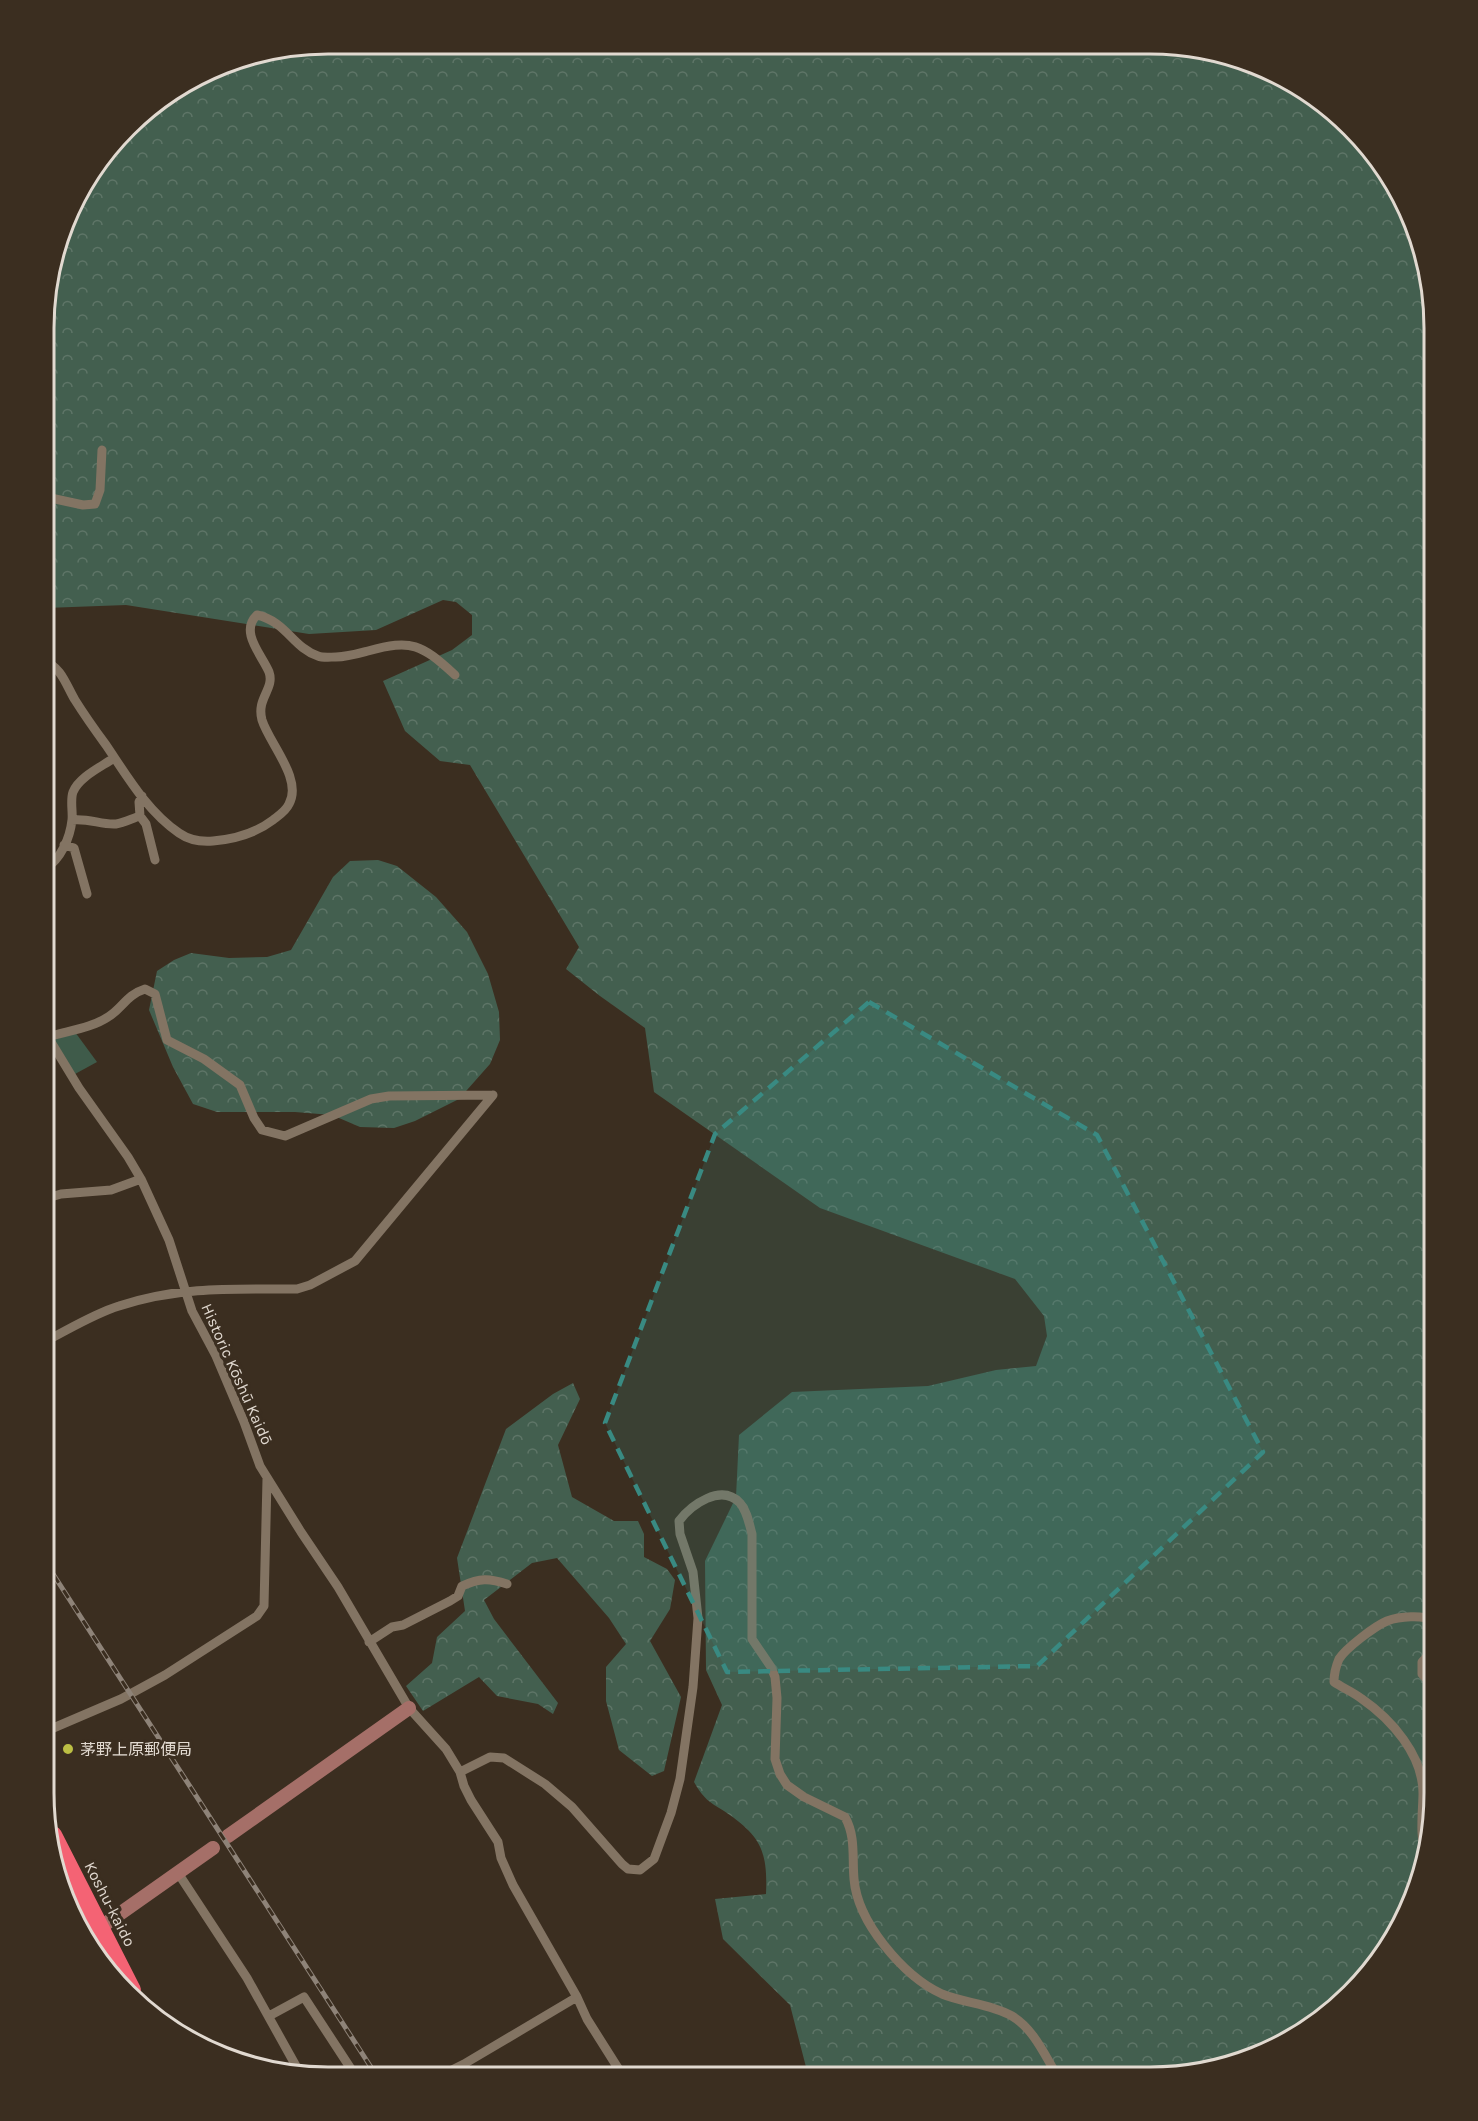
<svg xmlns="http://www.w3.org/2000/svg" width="1478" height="2121" font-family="Karla,'Noto Sans JP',sans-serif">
  <defs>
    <pattern id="forest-crowns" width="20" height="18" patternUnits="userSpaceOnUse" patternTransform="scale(1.5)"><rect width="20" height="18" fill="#435f4f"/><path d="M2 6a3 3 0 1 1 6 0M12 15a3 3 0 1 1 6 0" fill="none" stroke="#5e7567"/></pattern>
  </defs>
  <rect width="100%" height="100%" fill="#3b2e20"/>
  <!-- green -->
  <path fill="#3f5b4a" d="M 75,1032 L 97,1062 L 75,1074 L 54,1040 Z"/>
  <!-- forest -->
  <path fill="url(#forest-crowns)" d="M 328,44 L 1187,46 L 1259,65 L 1323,102 L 1405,202 L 1434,328 L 1434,1812 L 1419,1885 L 1386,1951 L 1337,2007 L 1276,2048 L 1150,2077 L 806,2077 L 806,2067 L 790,2005 L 723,1939 L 715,1899 L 766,1894 C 768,1850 760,1835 724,1811 C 709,1802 703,1798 694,1782 L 722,1705 L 706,1670 L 705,1561 L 736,1497 L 739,1435 L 792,1392 L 928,1386 L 996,1370 L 1036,1366 L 1047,1336 L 1044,1316 L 1015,1279 L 820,1208 L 654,1092 L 645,1028 L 600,996 L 566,969 L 579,947 L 470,765 L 440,761 L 405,731 L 383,681 L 452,650 L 472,635 L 472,615 L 456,602 L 443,600 L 376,630 L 309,634 L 126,605 L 45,608 L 46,519 L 52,481 L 54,392 L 46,374 L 46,291 L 81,186 L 141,114 L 236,59 Z
    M 378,860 L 397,866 L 436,897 L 467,932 L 488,974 L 499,1012 L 500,1040 L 490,1064 L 459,1099 L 415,1121 L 394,1128 L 360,1127 L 332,1115 L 295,1112 L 217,1112 L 193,1104 L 173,1067 L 149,1010 L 157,971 L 174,960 L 191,953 L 229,958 L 267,957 L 291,950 L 333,877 L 350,861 Z
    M 573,1383 L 580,1399 L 558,1445 L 572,1497 L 614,1521 L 638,1521 L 644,1534 L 644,1557 L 667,1569 L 675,1580 L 670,1609 L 650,1641 L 681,1697 L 664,1771 L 652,1776 L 619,1750 L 606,1701 L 606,1667 L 626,1644 L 609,1618 L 557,1558 L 532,1563 L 484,1600 L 494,1619 L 558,1703 L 553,1714 L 538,1704 L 497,1696 L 479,1677 L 423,1711 L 406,1686 L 432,1663 L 437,1637 L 465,1611 L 457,1558 L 506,1429 L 553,1394 Z"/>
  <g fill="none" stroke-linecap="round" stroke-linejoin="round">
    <!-- street -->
    <path stroke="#837463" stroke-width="9" d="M 46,497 L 83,505 L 95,504 L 100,490 L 102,450
      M 45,662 C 61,666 67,687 75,700 C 85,716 95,730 106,745 C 127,776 147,811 179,833 C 189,840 201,842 213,841 C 235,839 256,833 273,820 C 278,816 286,811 289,804 C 303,779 269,743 262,720 C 256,698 275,689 269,672 C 262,655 239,632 257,615 C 287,622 292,647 318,656 C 323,658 330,657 336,657 C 347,657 357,654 368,651 C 412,639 421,644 455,675
      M 140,816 L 146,824 L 155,860
      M 72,820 C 89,818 101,825 116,824 C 124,823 133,818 140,816 L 139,802 L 142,796
      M 64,845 L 74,848 L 87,894
      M 45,869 C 61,859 70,838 72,820 C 73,812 70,800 73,792 C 79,777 101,767 114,758
      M 45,1032 L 79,1088 L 128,1157 L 141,1179 L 169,1240 L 192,1311 L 216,1356 L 244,1422 L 260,1466 L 301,1532 L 338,1587 L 409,1708 L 446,1749 L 460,1772 L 464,1786 L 471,1800 L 498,1842 L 501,1858 L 513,1885 L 577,1997 L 587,2019 L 623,2076
      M 45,1038 C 65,1031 90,1029 108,1017 C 123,1008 126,995 145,989 L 155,994 L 167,1040 L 204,1059 L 240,1085 L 254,1118 L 262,1130 L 285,1136 L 371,1099 L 389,1096 L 493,1095
      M 44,1199 L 61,1194 L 111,1190 L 141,1179
      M 44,1342 C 68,1330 93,1314 119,1306 C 179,1286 236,1289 297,1289 L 310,1285 L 355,1261 L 493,1095
      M 369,1642 L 392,1627 L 403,1625 L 450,1601 L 458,1596 L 462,1586 C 480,1578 489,1578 507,1584
      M 1434,1687 L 1422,1674 L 1422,1662 L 1434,1649
      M 44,1732 L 121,1699 L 165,1675 L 257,1616 L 264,1606 L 267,1479
      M 460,1772 L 490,1757 L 504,1758 L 545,1784 L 572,1807 L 622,1864 L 628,1869 L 640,1870 L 654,1859 L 671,1813 L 680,1779 L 693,1687 L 698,1618 L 693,1572 L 680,1534 L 679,1521 C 691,1505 721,1483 740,1503 C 747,1511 749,1523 752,1534 L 752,1639 L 771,1667 L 775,1677 L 777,1698 L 775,1759 L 780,1774 L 787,1785 L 804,1797 L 845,1817 C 856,1837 852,1857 854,1879 C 856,1903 869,1926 884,1945 C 899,1964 920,1984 942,1994 C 964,2003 991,2004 1012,2016 C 1034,2029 1045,2056 1058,2077
      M 1426,1852 C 1419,1838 1423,1809 1423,1793 C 1423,1755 1391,1719 1362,1699 C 1353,1692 1343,1688 1334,1682 C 1334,1675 1336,1666 1339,1659 C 1346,1648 1375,1626 1387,1621 C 1400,1616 1422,1615 1434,1620
      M 178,1873 L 247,1978 L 301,2075
      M 72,1915 L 89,1905
      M 269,2016 L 304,1997 L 355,2075
      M 440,2076 L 464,2064 L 577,1997"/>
    <!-- secondary -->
    <path stroke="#a56f68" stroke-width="14" d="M 228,1836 L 409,1708
      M 101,1927 L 213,1848"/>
    <!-- highway -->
    <path stroke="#f46374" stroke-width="18" d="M 53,1835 L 132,1990"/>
    <!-- rail casing -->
    <g stroke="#8e8378" stroke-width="5">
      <path id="rail" d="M 44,1560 L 376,2075"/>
    </g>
    <!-- rail -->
    <use href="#rail" stroke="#3b2e20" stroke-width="3" stroke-dasharray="9" stroke-linecap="butt"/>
  </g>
  <!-- marked area -->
  <path fill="#398a82" fill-opacity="0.2" stroke="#398a82" stroke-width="4.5" stroke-dasharray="12 8" stroke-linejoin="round" d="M 869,1002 L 1097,1135 L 1263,1452 L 1037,1666 L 727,1672 L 605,1423 L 715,1134 Z"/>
  <!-- markers -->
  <circle fill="#bcbf44" stroke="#3b2e20" stroke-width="2" cx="68" cy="1749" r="6"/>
  <g text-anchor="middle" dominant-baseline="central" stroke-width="6" stroke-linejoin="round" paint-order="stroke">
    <!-- street labels -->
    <g font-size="16" fill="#e1d9d0" stroke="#3b2e20">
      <text transform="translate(237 1374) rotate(66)">Historic Kōshū Kaidō</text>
      <text transform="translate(110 1904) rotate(63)">Koshu-kaido</text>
    </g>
    <!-- poi labels -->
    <g font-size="16" fill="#e1d9d0" stroke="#3b2e20" text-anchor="start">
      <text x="80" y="1749">茅野上原郵便局</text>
    </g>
  </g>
  <!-- crop -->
  <path d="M0 0H1478V2121H0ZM328 54H1150A274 274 0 0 1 1424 328V1793A274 274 0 0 1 1150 2067H328A274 274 0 0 1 54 1793V328A274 274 0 0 1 328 54Z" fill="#3b2e20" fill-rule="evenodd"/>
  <path fill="none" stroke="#e1d9d0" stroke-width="3" d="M328 54H1150A274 274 0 0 1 1424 328V1793A274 274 0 0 1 1150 2067H328A274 274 0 0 1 54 1793V328A274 274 0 0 1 328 54Z"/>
</svg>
